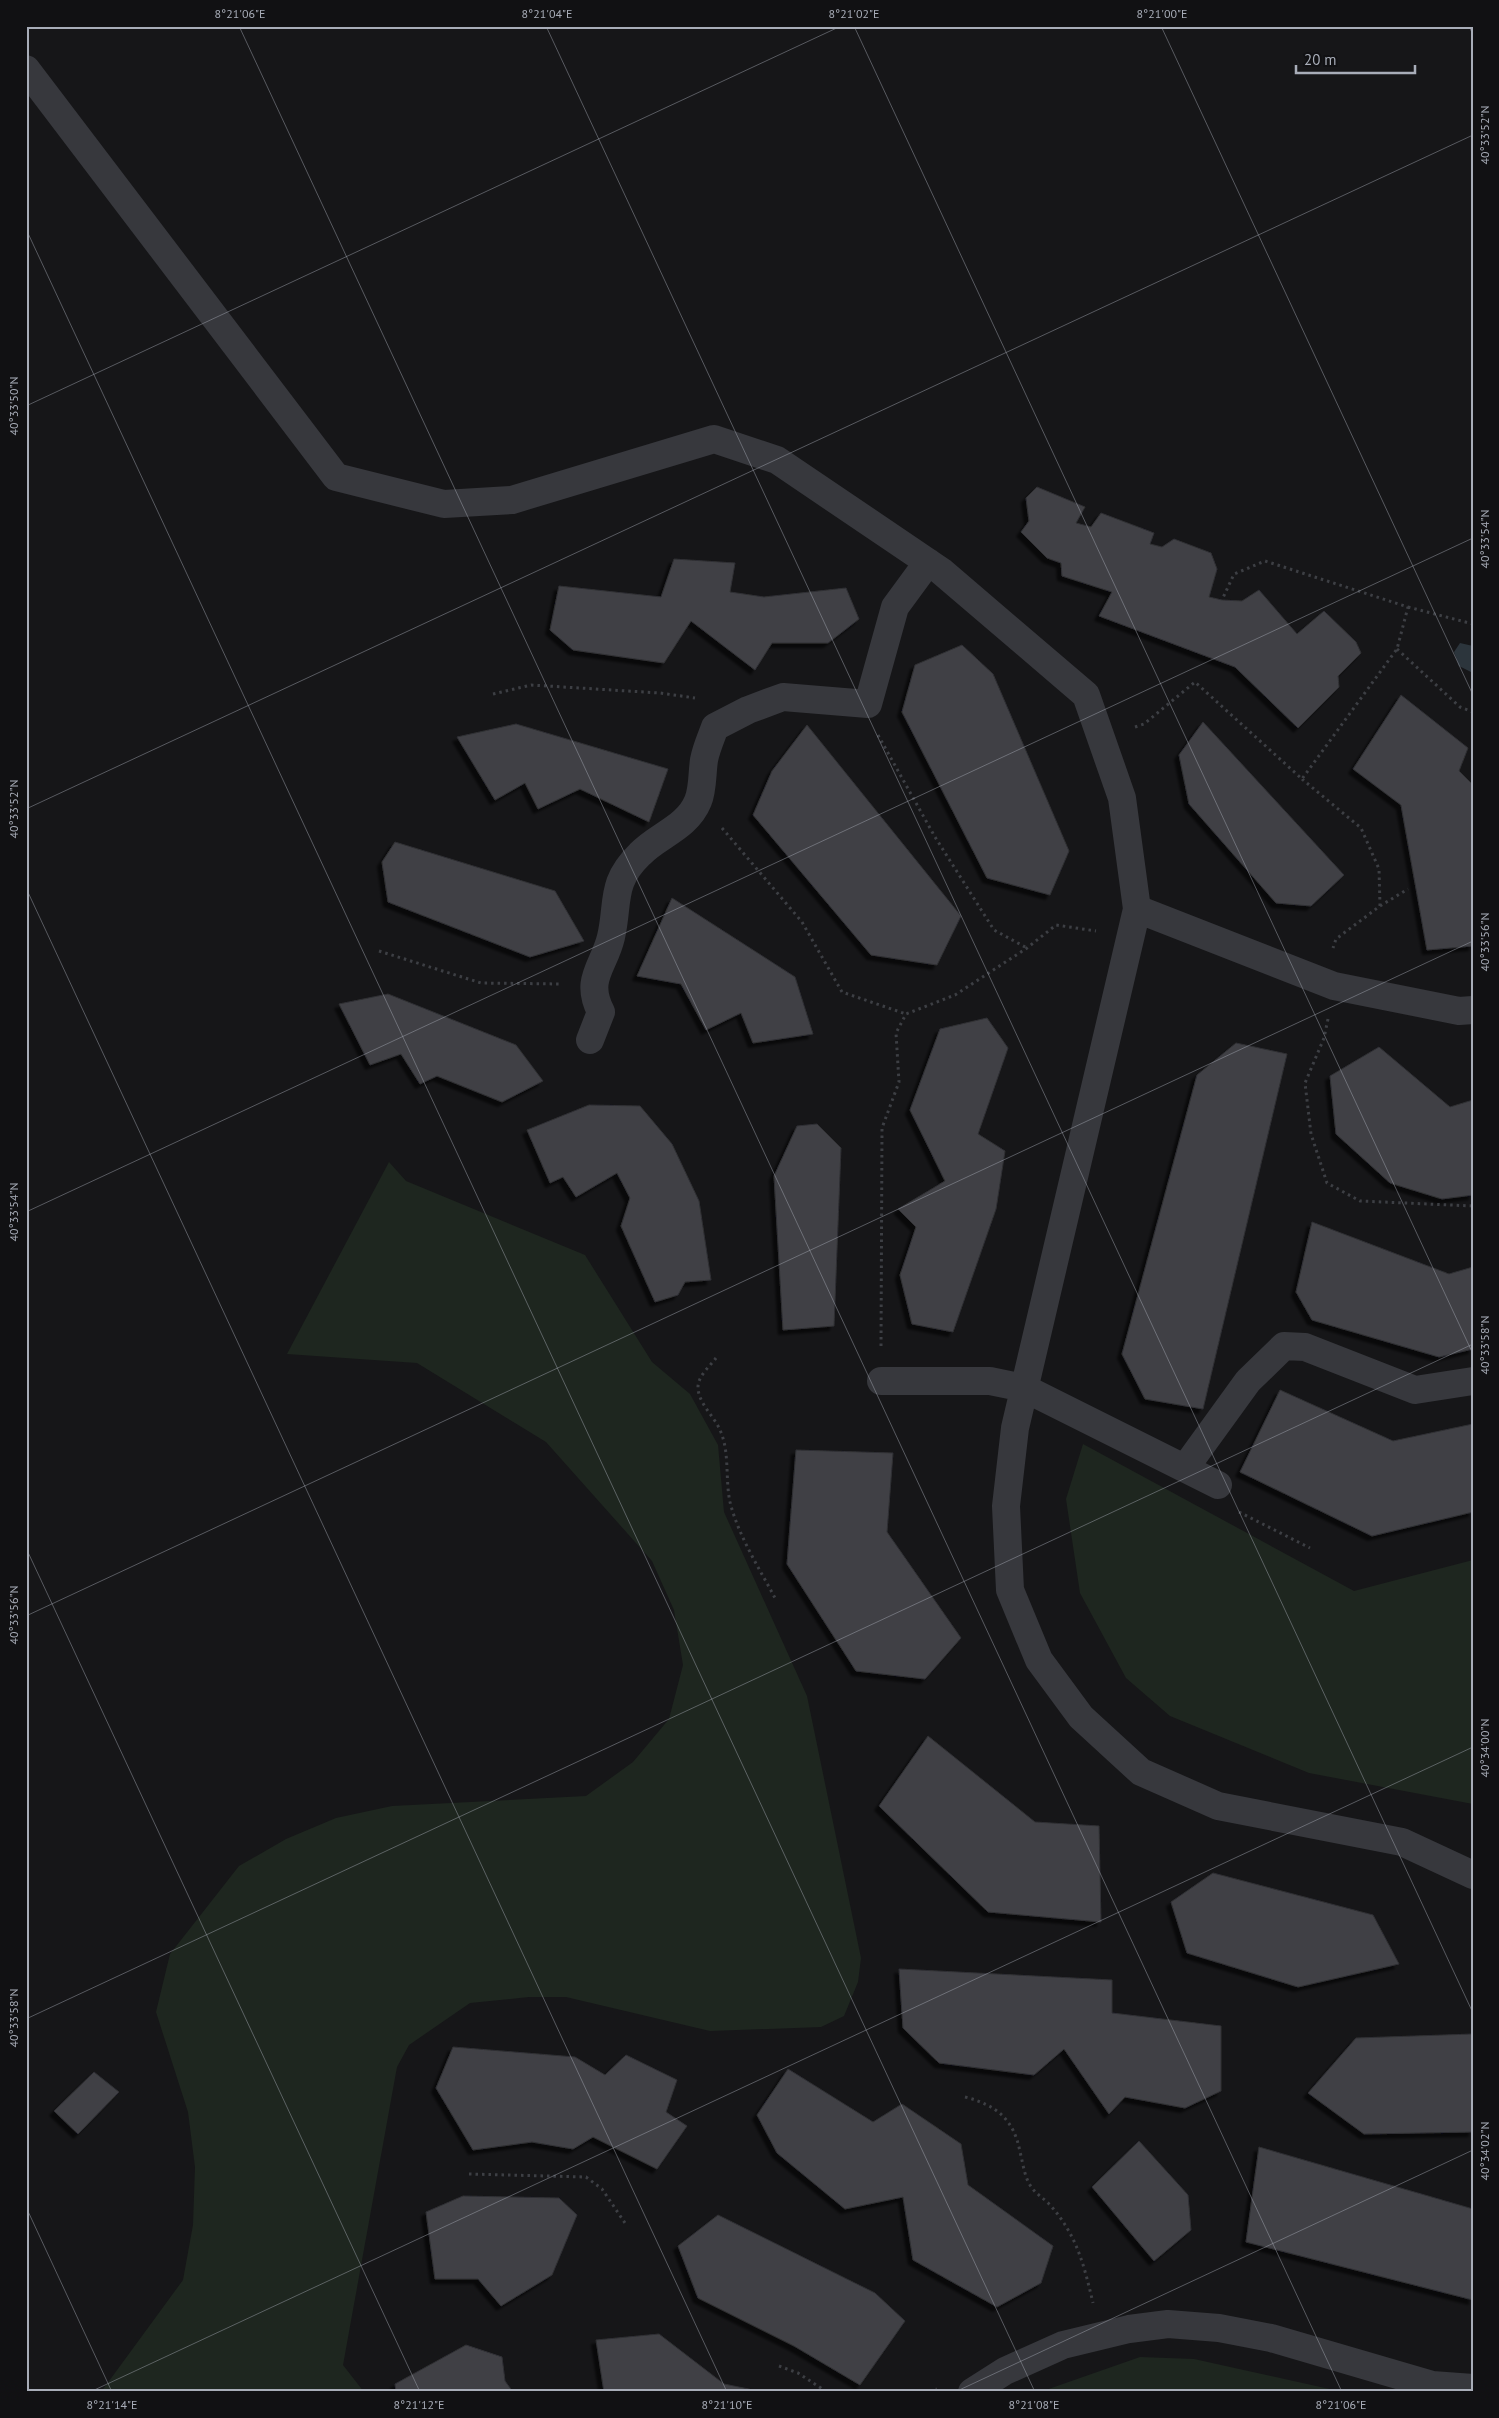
<svg xmlns="http://www.w3.org/2000/svg" width="1499" height="2418" font-family="'PT Sans',sans-serif">
  <defs>
    <filter id="shadow"><feDropShadow dx="-4.5" dy="4.5" stdDeviation="1" flood-color="#0009"/></filter>
  </defs>
  <rect width="100%" height="100%" fill="#161618"/>
  <!-- green -->
  <path fill="#1e261f" d="M 389,1162 L 406,1181 L 585,1255 L 652,1362 L 690,1394 L 718,1445 L 724,1512 L 807,1696 L 861,1958 L 858,1982 L 844,2016 L 821,2027 L 710,2031 L 566,1997 L 529,1997 L 470,2003 L 409,2045 L 397,2067 L 343,2365 L 364,2392 L 101,2392 L 183,2280 L 193,2225 L 195,2167 L 188,2112 L 156,2012 L 170,1954 L 239,1866 L 286,1839 L 336,1818 L 392,1806 L 586,1796 L 633,1762 L 669,1719 L 683,1665 L 674,1610 L 652,1561 L 546,1442 L 417,1363 L 287,1354 Z
    M 1083,1444 L 1354,1591 L 1473,1560 L 1473,1804 L 1309,1773 L 1170,1716 L 1126,1678 L 1080,1593 L 1066,1499 Z
    M 1140,2357 L 1194,2359 L 1343,2392 L 1040,2392 Z"/>
  <!-- water -->
  <path fill="#2c353c" d="M 1460,643 L 1473,646 L 1473,673 L 1459,666 L 1454,652 Z"/>
  <!-- building -->
  <path fill="#404145" stroke="#303034" filter="url(#shadow)" d="M 1037,487 L 1085,507 L 1076,523 L 1091,527 L 1101,513 L 1154,533 L 1150,544 L 1162,547 L 1174,539 L 1211,553 L 1217,569 L 1209,597 L 1222,600 L 1242,601 L 1259,590 L 1297,634 L 1324,611 L 1356,642 L 1361,653 L 1338,676 L 1339,687 L 1298,728 L 1235,667 L 1099,616 L 1112,592 L 1062,576 L 1061,563 L 1047,558 L 1021,532 L 1029,521 L 1026,498 Z
    M 674,559 L 735,563 L 730,592 L 764,597 L 846,588 L 859,619 L 828,643 L 772,643 L 755,670 L 691,621 L 664,663 L 573,650 L 550,630 L 559,586 L 661,597 Z
    M 962,645 L 993,674 L 1069,851 L 1050,895 L 987,878 L 902,712 L 915,665 Z
    M 1401,695 L 1468,748 L 1459,771 L 1473,785 L 1473,946 L 1427,950 L 1401,805 L 1353,769 Z
    M 1203,722 L 1344,875 L 1311,906 L 1276,903 L 1189,804 L 1179,755 Z
    M 516,724 L 668,769 L 649,822 L 580,789 L 538,809 L 525,783 L 495,800 L 457,737 Z
    M 807,725 L 961,916 L 937,965 L 871,955 L 753,815 L 772,771 Z
    M 395,842 L 555,891 L 584,941 L 530,957 L 388,902 L 382,862 Z
    M 672,898 L 795,977 L 813,1034 L 753,1043 L 741,1013 L 706,1030 L 681,984 L 637,976 Z
    M 388,994 L 516,1045 L 543,1081 L 502,1102 L 437,1076 L 420,1084 L 401,1054 L 370,1065 L 339,1004 Z
    M 987,1018 L 1008,1048 L 978,1134 L 1005,1151 L 996,1209 L 953,1332 L 912,1324 L 900,1275 L 916,1227 L 898,1209 L 945,1181 L 910,1110 L 940,1029 Z
    M 1236,1043 L 1287,1054 L 1203,1409 L 1145,1399 L 1122,1354 L 1197,1075 Z
    M 1379,1047 L 1450,1107 L 1473,1100 L 1473,1195 L 1442,1199 L 1390,1183 L 1336,1134 L 1330,1076 Z
    M 589,1105 L 640,1106 L 672,1144 L 699,1201 L 711,1280 L 685,1282 L 678,1295 L 655,1302 L 621,1226 L 630,1198 L 617,1173 L 576,1197 L 563,1177 L 550,1183 L 527,1130 Z
    M 817,1124 L 841,1148 L 834,1326 L 783,1330 L 774,1176 L 797,1126 Z
    M 1312,1222 L 1449,1274 L 1473,1267 L 1473,1349 L 1439,1357 L 1312,1320 L 1296,1292 Z
    M 1280,1390 L 1393,1441 L 1473,1424 L 1473,1512 L 1372,1536 L 1240,1472 Z
    M 796,1450 L 893,1453 L 887,1532 L 961,1638 L 925,1679 L 856,1671 L 787,1564 Z
    M 928,1736 L 1035,1822 L 1099,1826 L 1101,1922 L 988,1912 L 879,1806 Z
    M 1213,1873 L 1373,1915 L 1399,1964 L 1298,1987 L 1187,1953 L 1171,1902 Z
    M 899,1969 L 1112,1980 L 1112,2013 L 1221,2026 L 1221,2091 L 1185,2108 L 1125,2097 L 1109,2114 L 1064,2049 L 1034,2075 L 939,2063 L 903,2028 Z
    M 1473,2034 L 1473,2132 L 1364,2134 L 1308,2093 L 1356,2038 Z
    M 453,2047 L 575,2057 L 605,2075 L 626,2055 L 677,2080 L 666,2112 L 687,2126 L 657,2169 L 593,2137 L 573,2149 L 532,2142 L 473,2150 L 436,2088 Z
    M 788,2069 L 873,2122 L 902,2104 L 961,2144 L 968,2185 L 1053,2246 L 1041,2283 L 997,2307 L 913,2260 L 903,2197 L 845,2209 L 777,2153 L 757,2115 Z
    M 94,2072 L 119,2092 L 78,2134 L 54,2111 Z
    M 1139,2141 L 1188,2195 L 1191,2230 L 1154,2261 L 1092,2187 Z
    M 1259,2147 L 1473,2209 L 1473,2300 L 1246,2242 Z
    M 463,2196 L 559,2198 L 577,2215 L 552,2275 L 501,2306 L 478,2279 L 435,2279 L 426,2212 Z
    M 718,2215 L 875,2293 L 905,2321 L 860,2385 L 794,2346 L 698,2298 L 678,2246 Z
    M 659,2334 L 724,2384 L 763,2392 L 604,2392 L 596,2340 Z
    M 466,2345 L 502,2357 L 505,2381 L 513,2392 L 396,2392 L 395,2384 Z"/>
  <g fill="none" stroke-linecap="round" stroke-linejoin="round">
    <!-- path -->
    <path stroke="#3d3f44" stroke-width="3" stroke-dasharray="2.5 4" stroke-linecap="butt" d="M 1408,607 L 1473,624
      M 1397,649 L 1460,707 L 1473,712
      M 493,694 L 531,685 L 660,693 L 695,698
      M 1135,727 L 1144,724 L 1195,682 L 1302,779 L 1397,649 L 1408,607 L 1265,561 L 1234,574 L 1222,600
      M 878,735 L 935,837 L 994,930 L 1027,948
      M 1302,779 L 1361,828 L 1379,869 L 1380,906 L 1336,939 L 1333,948
      M 722,828 L 802,922 L 842,992 L 906,1014
      M 1380,906 L 1408,889
      M 379,951 L 481,983 L 561,984
      M 1328,1019 L 1324,1038 L 1305,1083 L 1311,1134 L 1327,1183 L 1360,1201 L 1473,1206
      M 881,1346 L 882,1128 L 899,1082 L 896,1033 L 906,1014 L 955,995 L 1027,948 L 1056,925 L 1096,931
      M 716,1358 C 710,1366 698,1376 698,1387 C 698,1403 714,1416 720,1430 C 730,1452 725,1479 730,1502 C 738,1535 759,1568 775,1598
      M 1239,1512 L 1310,1548
      M 965,2097 C 996,2105 1014,2119 1020,2152 C 1023,2163 1024,2175 1030,2185 C 1035,2194 1044,2198 1051,2206 C 1077,2236 1084,2265 1093,2303
      M 469,2174 L 586,2177 L 602,2189 L 625,2223
      M 779,2366 L 798,2373 L 827,2392
      M 930,2392 L 937,2389"/>
    <!-- minor -->
    <path stroke="#37383d" stroke-width="28" d="M 26,69 L 336,477 L 444,504 L 512,500 L 714,439 L 777,460 L 941,571 L 1086,695 L 1122,798 L 1137,909 L 1015,1428 L 1006,1506 L 1010,1590 L 1039,1660 L 1081,1717 L 1141,1772 L 1218,1806 L 1402,1842 L 1473,1875
      M 1137,909 L 1334,986 L 1459,1011 L 1473,1010
      M 590,1040 L 601,1012 C 584,979 604,967 611,937 C 619,902 610,883 640,854 C 658,835 687,828 698,801 C 703,789 702,773 704,760 C 706,749 711,738 715,727 L 748,710 L 783,697 L 868,704 L 895,607 L 928,562
      M 881,1381 L 990,1381 L 1024,1388 L 1218,1485
      M 1185,1468 L 1248,1381 L 1284,1346 L 1305,1347 L 1415,1390 L 1473,1381
      M 972,2392 L 1005,2371 L 1063,2345 L 1129,2329 L 1168,2324 L 1219,2328 L 1271,2338 L 1432,2385 L 1473,2388"/>
  </g>
  <!-- ticks -->
  <path fill="none" stroke="#a8adb8" stroke-width="1" stroke-opacity="0.45" d="M 239,26 L 1342,2392M 546,26 L 1473,2013M 854,26 L 1473,1354M 1161,26 L 1473,695M 1469,26 L 1473,35M 26,229 L 1035,2392M 26,406 L 841,26M 26,809 L 1473,135M 26,888 L 727,2392M 26,1212 L 1473,538M 26,1548 L 420,2392M 26,1616 L 1473,941M 26,2019 L 1473,1344M 26,2207 L 112,2392M 90,2392 L 1473,1747M 955,2392 L 1473,2150"/>
  <!-- border -->
  <rect width="1499" height="2418" fill="none" stroke="#111113" stroke-width="55"/>
  <!-- scale -->
  <path d="M1296 65v8h119v-8" fill="none" stroke="#a8adb8" stroke-width="2.5"/>
  <text x="1304" y="65" font-size="15" fill="#a8adb8" stroke="#111113" stroke-width="4" paint-order="stroke">20 m</text>
  <rect x="28" y="28" width="1444" height="2362" fill="none" stroke="#a8adb8" stroke-width="2"/>
  <g font-size="12" text-anchor="middle" fill="#a8adb8">
    <text x="240" y="18">8°21'06"E</text>
    <text x="547" y="18">8°21'04"E</text>
    <text x="854" y="18">8°21'02"E</text>
    <text x="1162" y="18">8°21'00"E</text>
    <text transform="translate(1485 135) rotate(-90)" y="4">40°33'52"N</text>
    <text transform="translate(14 406) rotate(-90)" y="4">40°33'50"N</text>
    <text transform="translate(1485 539) rotate(-90)" y="4">40°33'54"N</text>
    <text transform="translate(14 809) rotate(-90)" y="4">40°33'52"N</text>
    <text transform="translate(1485 942) rotate(-90)" y="4">40°33'56"N</text>
    <text transform="translate(14 1212) rotate(-90)" y="4">40°33'54"N</text>
    <text transform="translate(1485 1345) rotate(-90)" y="4">40°33'58"N</text>
    <text transform="translate(14 1615) rotate(-90)" y="4">40°33'56"N</text>
    <text transform="translate(1485 1748) rotate(-90)" y="4">40°34'00"N</text>
    <text transform="translate(14 2018) rotate(-90)" y="4">40°33'58"N</text>
    <text transform="translate(1485 2151) rotate(-90)" y="4">40°34'02"N</text>
    <text x="112" y="2409">8°21'14"E</text>
    <text x="419" y="2409">8°21'12"E</text>
    <text x="727" y="2409">8°21'10"E</text>
    <text x="1034" y="2409">8°21'08"E</text>
    <text x="1341" y="2409">8°21'06"E</text>
  </g>
</svg>
